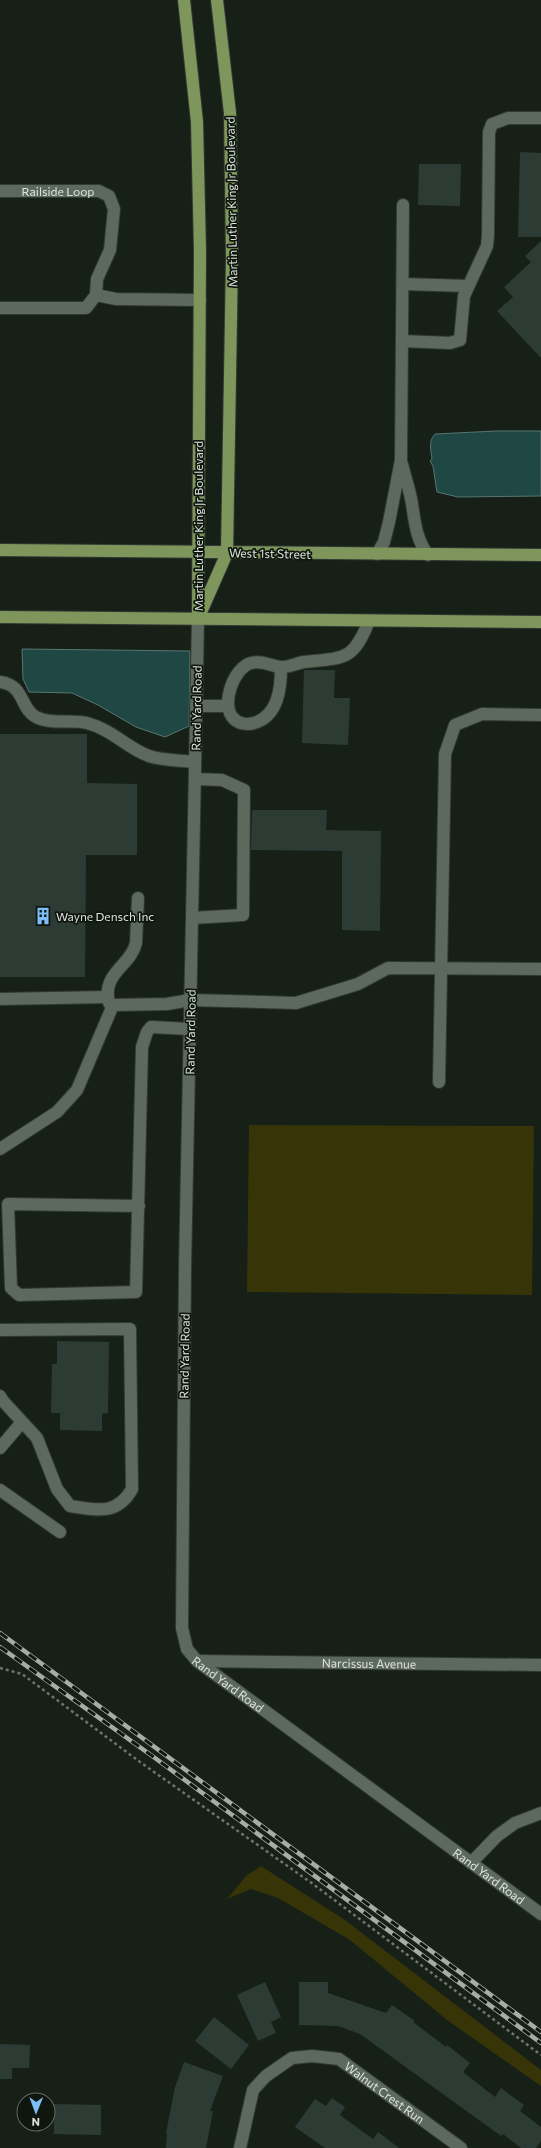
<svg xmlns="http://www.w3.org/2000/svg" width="541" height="2148" font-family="Commissioner,sans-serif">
  <rect width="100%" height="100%" fill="#162017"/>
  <!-- green -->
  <path fill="#373408" d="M 249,1125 L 534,1126 L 532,1295 L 247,1292 Z
    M 261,1866 L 345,1920 L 541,2070 L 541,2086 L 447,2020 L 350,1940 L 278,1898 L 251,1889 L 227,1899 L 246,1876 Z"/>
  <!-- water -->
  <path fill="#1f4743" stroke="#587671" d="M 496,431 L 541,431 L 541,496 L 458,497 L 437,492 L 433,466 L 430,461 L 432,459 C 431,450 428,441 435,434 Z
    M 22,649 L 190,651 L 189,726 L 165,737 L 136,727 L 98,705 L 72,693 L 29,692 L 23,679 Z"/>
  <!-- building -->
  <path fill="#2d3b35" d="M 520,152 L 541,153 L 541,237 L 518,237 Z
    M 419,164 L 461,164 L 460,206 L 418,205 Z
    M 541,241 L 541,358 L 497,311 L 513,297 L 504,287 L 531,262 L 525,256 Z
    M 304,670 L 335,670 L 334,698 L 350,698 L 348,745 L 302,743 Z
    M 0,734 L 87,734 L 87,783 L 137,784 L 137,855 L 86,855 L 85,977 L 0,977 Z
    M 252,810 L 327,810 L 326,830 L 381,831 L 380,931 L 342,930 L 342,851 L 251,850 Z
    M 57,1341 L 109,1342 L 108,1413 L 102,1414 L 102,1431 L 60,1430 L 60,1413 L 51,1413 L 52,1364 L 57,1364 Z
    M 265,1982 L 281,2017 L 271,2022 L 276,2033 L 258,2041 L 237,1995 Z
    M 299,1982 L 328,1982 L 328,1993 L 386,2013 L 392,2005 L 415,2021 L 413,2022 L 446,2047 L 447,2045 L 470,2063 L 463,2072 L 495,2097 L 501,2088 L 524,2105 L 520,2111 L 541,2127 L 541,2141 L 536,2148 L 521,2148 L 503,2134 L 501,2136 L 360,2034 L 338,2026 L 299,2025 Z
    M 214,2017 L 249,2045 L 231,2069 L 195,2041 Z
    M 0,2044 L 30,2045 L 29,2068 L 12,2068 L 12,2079 L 0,2079 Z
    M 184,2062 L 223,2076 L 210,2111 L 213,2111 L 206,2148 L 166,2148 L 167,2133 L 166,2133 L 175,2087 Z
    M 332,2098 L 345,2107 L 340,2115 L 373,2139 L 378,2132 L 399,2148 L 325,2148 L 295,2127 L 315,2099 L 326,2106 Z
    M 54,2104 L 101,2105 L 101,2135 L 54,2134 Z"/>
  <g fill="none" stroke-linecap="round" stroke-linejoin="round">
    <!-- minor casing -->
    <g stroke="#333934" stroke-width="14">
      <g id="minor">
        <path id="s1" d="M 0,191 L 99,191 L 109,196 L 114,209 L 110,250 L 97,279 L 96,295 L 86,308 L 0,308"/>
        <path d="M 403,284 L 468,286"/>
        <path d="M 96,295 L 116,299 L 200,300"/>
        <path d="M 402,341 L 450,343 L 460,340 L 464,296 L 487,246 L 488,236 L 489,132 L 492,124 L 508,118 L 541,118"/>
        <path d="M 402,464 C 405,477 410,490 412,504 C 415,523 416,539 428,555"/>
        <path d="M 377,554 L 384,542 L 389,522 L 401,460 L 403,205"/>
        <path id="s2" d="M 198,619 L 185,1268 L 182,1628 L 187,1649 L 197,1661 L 541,1914"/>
        <path d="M 281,667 C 281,689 278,716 254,723 C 248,725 239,724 234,719 C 220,706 233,668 251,663 C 262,660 271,666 280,667 C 288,668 297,663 304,662 C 344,658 353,661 369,621"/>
        <path d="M 0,682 C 25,685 20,709 36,717 C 51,725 71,719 87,723 C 113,730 127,748 149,756 C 164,761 180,760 195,762"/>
        <path d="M 196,706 L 228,706"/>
        <path d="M 138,898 L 136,943 C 131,966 101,973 109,1003 L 113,1005 L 167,1004 L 190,1000 L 296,1003 L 358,984 L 388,968 L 541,969"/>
        <path d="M 192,918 L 243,915 L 244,790 L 222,780 L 195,779"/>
        <path d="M 0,999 L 108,997"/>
        <path d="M 439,1082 L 445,754 L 455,725 L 482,714 L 541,715"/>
        <path d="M 0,1149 L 57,1112 L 77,1090 L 113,1005"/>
        <path d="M 139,1206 L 8,1204 L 11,1288 L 19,1295 L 136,1292 L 142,1047 L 147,1032 L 151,1027 L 190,1029"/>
        <path d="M 0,1330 L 130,1329 L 132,1489 C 117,1516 96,1510 70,1506 L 57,1489 L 37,1438 L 3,1401 L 0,1396"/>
        <path d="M 0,1448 L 22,1422"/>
        <path d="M 0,1490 L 60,1532"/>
        <path id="s3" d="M 197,1661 L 541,1665"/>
        <path d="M 471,1863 L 497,1836 L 515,1823 L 541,1813"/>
        <path id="s4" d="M 240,2148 L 253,2090 L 266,2076 L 292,2058 L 312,2056 L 339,2059 L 461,2148"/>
      </g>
    </g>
    <!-- major casing -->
    <g stroke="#333934" stroke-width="14">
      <path id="major" d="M 184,0 L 197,122 L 200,251 L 198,614
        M 0,550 L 541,555
        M 0,617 L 541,622
        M 198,619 L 227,553 L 232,258 L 230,113 L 217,0"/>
    </g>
    <!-- path -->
    <path stroke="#6c756d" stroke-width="2.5" stroke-dasharray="3 3" stroke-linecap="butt" d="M 0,1668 L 22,1674 L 140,1762 L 313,1884 L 541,2055"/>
    <!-- minor -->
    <use href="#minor" stroke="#5e695e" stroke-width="12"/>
    <!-- major -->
    <use href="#major" stroke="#7e965b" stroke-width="12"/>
    <!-- rail casing -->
    <g stroke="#a5ada5" stroke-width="4.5">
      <path id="rail" d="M 0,1633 L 541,2032
        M 0,1647 L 155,1758 L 541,2043"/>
    </g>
    <!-- rail -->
    <use href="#rail" stroke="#0e160e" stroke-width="3" stroke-dasharray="9" stroke-linecap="butt"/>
  </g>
  <!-- icons -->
  <defs>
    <g id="building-bare" transform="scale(1.38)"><path d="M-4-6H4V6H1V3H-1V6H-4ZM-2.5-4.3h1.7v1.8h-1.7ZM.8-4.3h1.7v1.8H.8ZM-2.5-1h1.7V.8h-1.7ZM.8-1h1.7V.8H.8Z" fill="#7dbef9" stroke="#0e160e" stroke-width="2.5" paint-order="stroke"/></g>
  </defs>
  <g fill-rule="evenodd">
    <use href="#building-bare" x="43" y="916"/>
  </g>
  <g text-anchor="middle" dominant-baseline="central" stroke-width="3.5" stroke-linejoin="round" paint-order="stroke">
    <!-- street labels -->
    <g font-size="12" fill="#dde4dd" stroke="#0e160e">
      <text stroke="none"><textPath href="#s1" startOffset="58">Railside Loop</textPath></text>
      <text transform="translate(231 202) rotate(-91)">Martin Luther King Jr Boulevard</text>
      <text transform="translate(198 526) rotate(-90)">Martin Luther King Jr Boulevard</text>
      <text transform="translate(270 553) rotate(1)">West 1st Street</text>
      <text transform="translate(196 708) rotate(-89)">Rand Yard Road</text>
      <text transform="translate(190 1032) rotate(-89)">Rand Yard Road</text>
      <text transform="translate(184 1356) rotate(-89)">Rand Yard Road</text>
      <text stroke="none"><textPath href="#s3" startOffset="172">Narcissus Avenue</textPath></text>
      <text stroke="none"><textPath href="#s2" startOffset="1085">Rand Yard Road</textPath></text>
      <text stroke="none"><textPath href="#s2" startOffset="1409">Rand Yard Road</textPath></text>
      <text stroke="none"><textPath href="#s4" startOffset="214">Walnut Crest Run</textPath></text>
    </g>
    <!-- poi labels -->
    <g font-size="12" fill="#dde4dd" stroke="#0e160e" text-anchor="start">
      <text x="56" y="916">Wayne Densch Inc</text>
    </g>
  </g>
  <!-- north arrow -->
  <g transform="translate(36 2112) rotate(181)"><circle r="19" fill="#0e160e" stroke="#616861"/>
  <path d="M0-3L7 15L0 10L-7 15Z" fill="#7dbef9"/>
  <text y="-6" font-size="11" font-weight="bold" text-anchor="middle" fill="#dde4dd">N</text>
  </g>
</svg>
